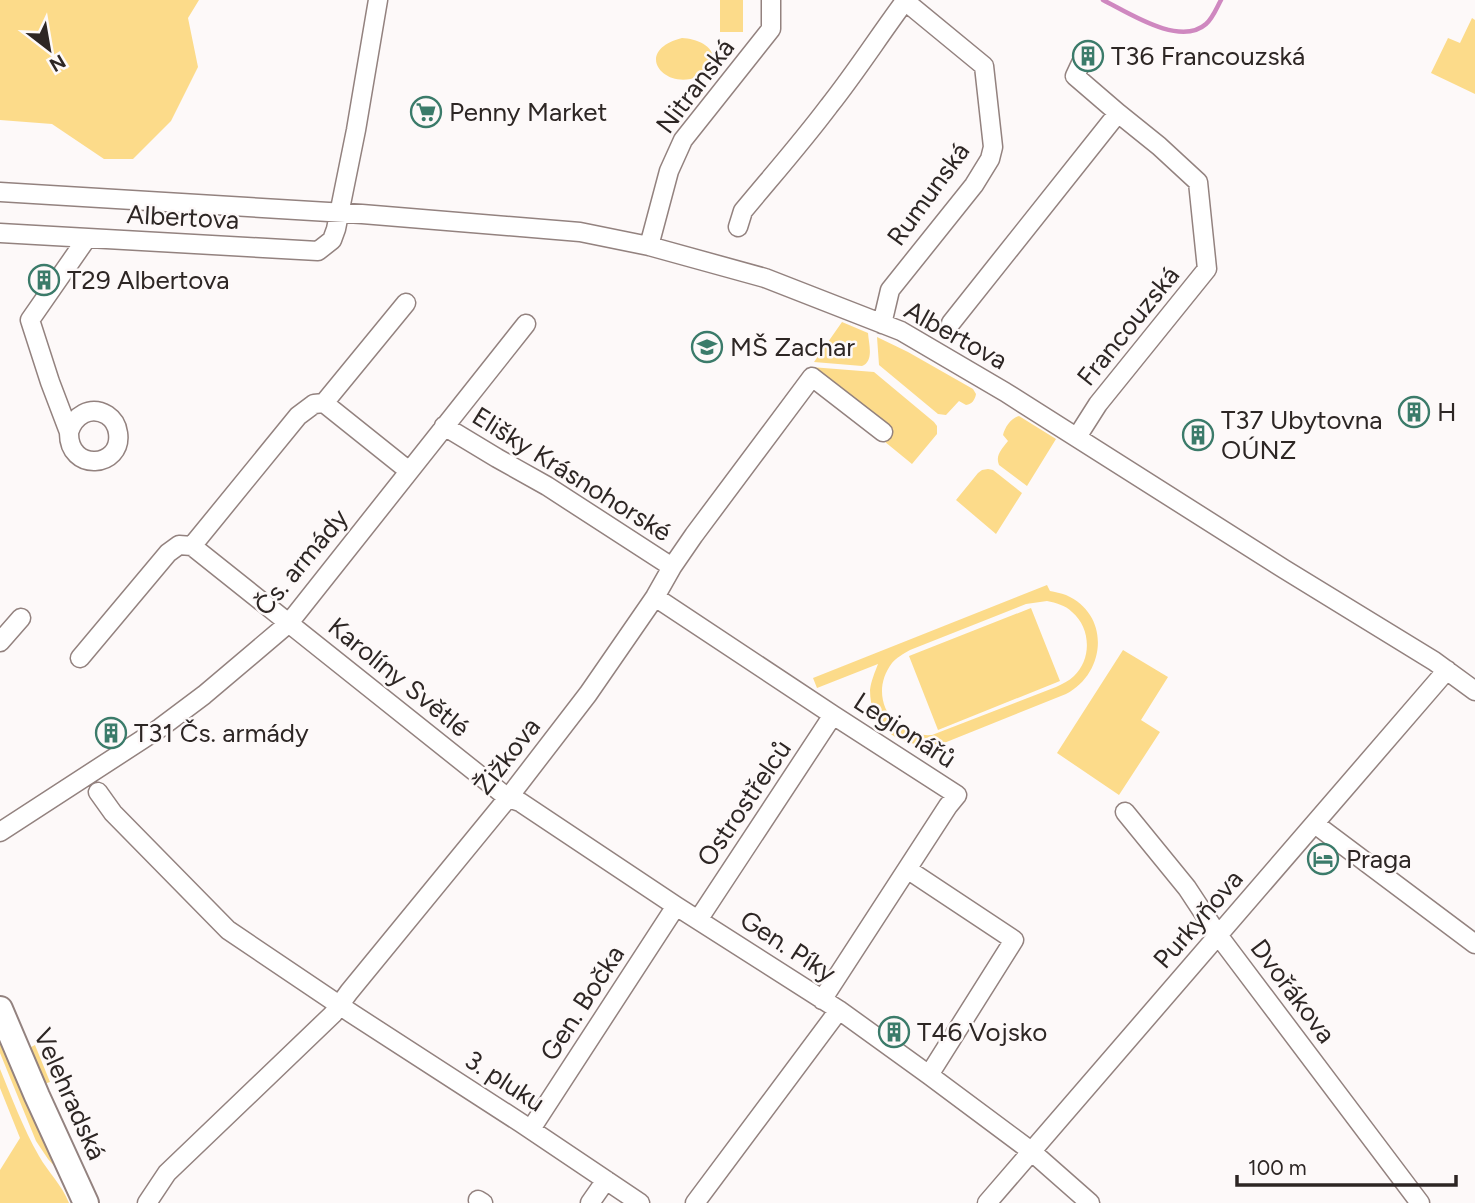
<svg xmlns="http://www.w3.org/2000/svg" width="1475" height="1203" font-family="Figtree,sans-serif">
  <rect width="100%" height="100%" fill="#fdf9f9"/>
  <!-- green -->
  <path fill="#fcdb8a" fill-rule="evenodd" d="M 0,0 L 199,0 L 188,18 L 198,67 L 171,121 L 133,159 L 104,159 L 52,124 L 0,120 Z
    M 720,0 L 743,0 L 743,32 L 720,32 Z
    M 1472,18 L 1475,20 L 1475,94 L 1431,73 L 1448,38 L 1460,43 Z
    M 682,38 C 698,39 717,46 713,66 C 676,104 624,53 682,38 Z
    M 842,322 L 868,333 C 869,345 874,361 862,366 L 814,362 Z
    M 877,337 L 908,352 L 973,389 L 976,394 C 975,400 972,404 966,405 L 959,401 L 946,415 L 938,414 L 879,365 Z
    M 811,367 L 874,372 L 934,422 L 937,426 L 937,434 L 912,464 L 879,437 L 809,370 Z
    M 1019,416 L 1056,439 L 1027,486 L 999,465 C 995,455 1002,449 1008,441 L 1003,435 C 1005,427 1011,418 1019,416 Z
    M 988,469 L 993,470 L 1022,493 L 996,534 L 956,500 L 978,473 L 982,470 Z
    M 1047,585 L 1050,591 C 1055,592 1061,593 1066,595 C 1111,615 1106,673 1066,694 L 944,743 C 907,751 870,733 870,690 C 871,681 875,672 878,664 L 817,688 L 813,678 ZM 1047,601 C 1056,603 1065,605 1072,612 C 1091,628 1092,659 1074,676 C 1069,681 1062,684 1056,687 L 932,735 C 892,738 867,696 892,663 C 896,658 903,654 910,650 L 1026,604 Z
    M 1031,608 L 1060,681 L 938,730 L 909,656 Z
    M 1123,650 L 1168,677 L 1141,720 L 1160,732 L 1119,795 L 1057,753 Z
    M 0,1039 L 63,1176 L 48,1159 L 36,1141 L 0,1053 Z
    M 35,1045 L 50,1082 L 44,1084 L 29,1048 Z
    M 0,1069 C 12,1098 23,1128 39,1156 C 48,1172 62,1185 69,1203 L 0,1203 L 0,1170 L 20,1138 L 0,1088 Z"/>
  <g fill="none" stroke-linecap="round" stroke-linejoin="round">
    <!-- stream -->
    <path stroke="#cf88c0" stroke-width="4.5" d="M 1103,0 C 1129,13 1180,47 1206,24 C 1213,18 1217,7 1221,0"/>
    <!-- minor casing -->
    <g stroke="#93827f" stroke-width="21">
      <path id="minor" d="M 1082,61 L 1075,76 L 1118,113
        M 0,192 L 362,214 L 580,232 L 649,246 L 765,278 L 901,331 L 1005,392 L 1284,569 L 1434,661 L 1475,691
        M 738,227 L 743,211 C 772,176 802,142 829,106 C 856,72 879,36 905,1 L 984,66 L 993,147 L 990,159 L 974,185 L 890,290 L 882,324
        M 0,233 L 318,251 L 332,240 L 336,229 L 356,130 L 378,0
        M 649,246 L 669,171 L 683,140 L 771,29 L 771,0
        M 951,323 L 1118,113 L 1159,146 L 1198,182 L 1207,269 L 1098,404 L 1077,437
        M 324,403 L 409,471
        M 444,426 L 497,458 L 547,486 L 672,567
        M 69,432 C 74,416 90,405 107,415 C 113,419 117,425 118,433 C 123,468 68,473 69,432 L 50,382 L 30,320 L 87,238
        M 192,546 L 508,798 L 520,802 L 676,906 L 839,1010 L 929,1075 L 1031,1151 L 1090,1203
        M 655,597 L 833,715 L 957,795 L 948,806 L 822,1000
        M 0,642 L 21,618
        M 80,658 L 168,553 L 179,545 L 192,546 L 298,416 L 314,404 L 324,403 L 406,303
        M 98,792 L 113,813 L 228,930 L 351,1013 L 521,1123 L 640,1203
        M 1125,812 L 1187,888 L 1218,935 L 1420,1203
        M 1315,824 L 1475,944
        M 0,832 L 160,728 L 204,695 L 289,623 L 526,324
        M 907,869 L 1014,940 L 929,1075
        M 698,920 L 833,715
        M 531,1129 L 676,906
        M 478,1200 L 483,1203
        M 147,1203 L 167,1173 L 333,1014 L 349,992 L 508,798 L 588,694 L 655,597 L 672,567 L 694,535 L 812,377 L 883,432
        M 590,1203 L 606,1180
        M 695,1203 L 839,1010
        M 987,1203 L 1447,670"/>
    </g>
    <!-- secondary casing -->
    <g stroke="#93827f" stroke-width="28">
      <path id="secondary" d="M 0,1009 L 37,1096 L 86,1203"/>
    </g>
    <!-- minor -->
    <use href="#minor" stroke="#fff" stroke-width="18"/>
    <!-- secondary -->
    <use href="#secondary" stroke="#fff" stroke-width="24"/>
  </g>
  <!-- icons -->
  <defs>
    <g id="building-ring" transform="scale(1.575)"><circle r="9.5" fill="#fdf9f9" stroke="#3b7b6a" stroke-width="1.5"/><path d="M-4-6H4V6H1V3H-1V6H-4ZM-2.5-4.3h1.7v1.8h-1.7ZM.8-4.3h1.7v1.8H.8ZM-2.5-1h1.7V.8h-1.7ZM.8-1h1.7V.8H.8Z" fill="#3b7b6a"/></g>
    <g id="supermarket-ring" transform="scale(1.575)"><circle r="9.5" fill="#fdf9f9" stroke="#3b7b6a" stroke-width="1.5"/><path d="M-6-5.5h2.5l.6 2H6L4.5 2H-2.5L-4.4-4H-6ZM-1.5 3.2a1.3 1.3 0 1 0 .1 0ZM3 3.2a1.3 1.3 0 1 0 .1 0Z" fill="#3b7b6a"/></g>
    <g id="school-ring" transform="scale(1.575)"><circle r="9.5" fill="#fdf9f9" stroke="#3b7b6a" stroke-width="1.5"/><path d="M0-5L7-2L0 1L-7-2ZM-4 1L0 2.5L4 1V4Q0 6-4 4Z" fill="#3b7b6a"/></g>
    <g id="hotel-ring" transform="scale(1.575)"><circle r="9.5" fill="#fdf9f9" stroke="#3b7b6a" stroke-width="1.5"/><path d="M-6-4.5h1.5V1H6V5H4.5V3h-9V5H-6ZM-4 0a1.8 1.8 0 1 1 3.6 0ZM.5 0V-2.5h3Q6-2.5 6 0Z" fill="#3b7b6a"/></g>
  </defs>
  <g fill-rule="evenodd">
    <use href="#building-ring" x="1088" y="56"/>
    <use href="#supermarket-ring" x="426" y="112"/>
    <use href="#building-ring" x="44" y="280"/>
    <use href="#school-ring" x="707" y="347"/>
    <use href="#building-ring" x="1414" y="412"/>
    <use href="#building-ring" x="1198" y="435"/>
    <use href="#building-ring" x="111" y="733"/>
    <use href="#hotel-ring" x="1323" y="859"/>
    <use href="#building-ring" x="894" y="1032"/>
  </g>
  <g text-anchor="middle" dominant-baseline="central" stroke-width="5" stroke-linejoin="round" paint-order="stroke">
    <!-- poi labels -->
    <g font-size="26" fill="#2d2624" stroke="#fdf9f9" text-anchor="start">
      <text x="1111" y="56">T36 Francouzská</text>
      <text x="449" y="112">Penny Market</text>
      <text x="67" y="280">T29 Albertova</text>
      <text x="730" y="347">MŠ Zachar</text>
      <text x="1437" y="412">H</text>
      <text x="1221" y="420">T37 Ubytovna<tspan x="1221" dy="30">OÚNZ</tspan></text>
      <text x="134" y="733">T31 Čs. armády</text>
      <text x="1346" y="859">Praga</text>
      <text x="917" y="1032">T46 Vojsko</text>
    </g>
    <!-- street labels -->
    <g font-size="26" fill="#2d2624" stroke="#fdf9f9">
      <text transform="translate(695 86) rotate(-53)">Nitranská</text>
      <text transform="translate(928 194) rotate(-54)">Rumunská</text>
      <text transform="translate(183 217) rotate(3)">Albertova</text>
      <text transform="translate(1128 326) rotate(-51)">Francouzská</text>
      <text transform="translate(956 335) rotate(29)">Albertova</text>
      <text transform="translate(572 474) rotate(32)">Elišky Krásnohorské</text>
      <text transform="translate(301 562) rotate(-50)">Čs. armády</text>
      <text transform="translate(399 677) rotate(39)">Karolíny Světlé</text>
      <text transform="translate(905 730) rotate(33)">Legionářů</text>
      <text transform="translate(507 756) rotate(-52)">Žižkova</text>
      <text transform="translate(744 803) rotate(-56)">Ostrostřelců</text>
      <text transform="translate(1198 919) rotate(-49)">Purkyňova</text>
      <text transform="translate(788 946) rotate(33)">Gen. Píky</text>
      <text transform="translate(1293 991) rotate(53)">Dvořákova</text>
      <text transform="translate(582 1003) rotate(-57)">Gen. Bočka</text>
      <text transform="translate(505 1081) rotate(33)">3. pluku</text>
      <text transform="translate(70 1094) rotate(66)">Velehradská</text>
    </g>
  </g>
  <!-- north arrow -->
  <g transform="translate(49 49) rotate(149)" stroke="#fdf9f9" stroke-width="5" paint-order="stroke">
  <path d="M0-5L12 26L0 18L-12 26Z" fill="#2d2624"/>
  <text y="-10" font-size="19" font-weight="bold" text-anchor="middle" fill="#2d2624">N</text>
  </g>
  <!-- scale -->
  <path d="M1237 1175v10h219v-10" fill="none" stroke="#2d2624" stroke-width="3.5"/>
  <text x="1248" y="1175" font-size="21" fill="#2d2624" stroke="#fdf9f9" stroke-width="5" paint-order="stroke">100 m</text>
</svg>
